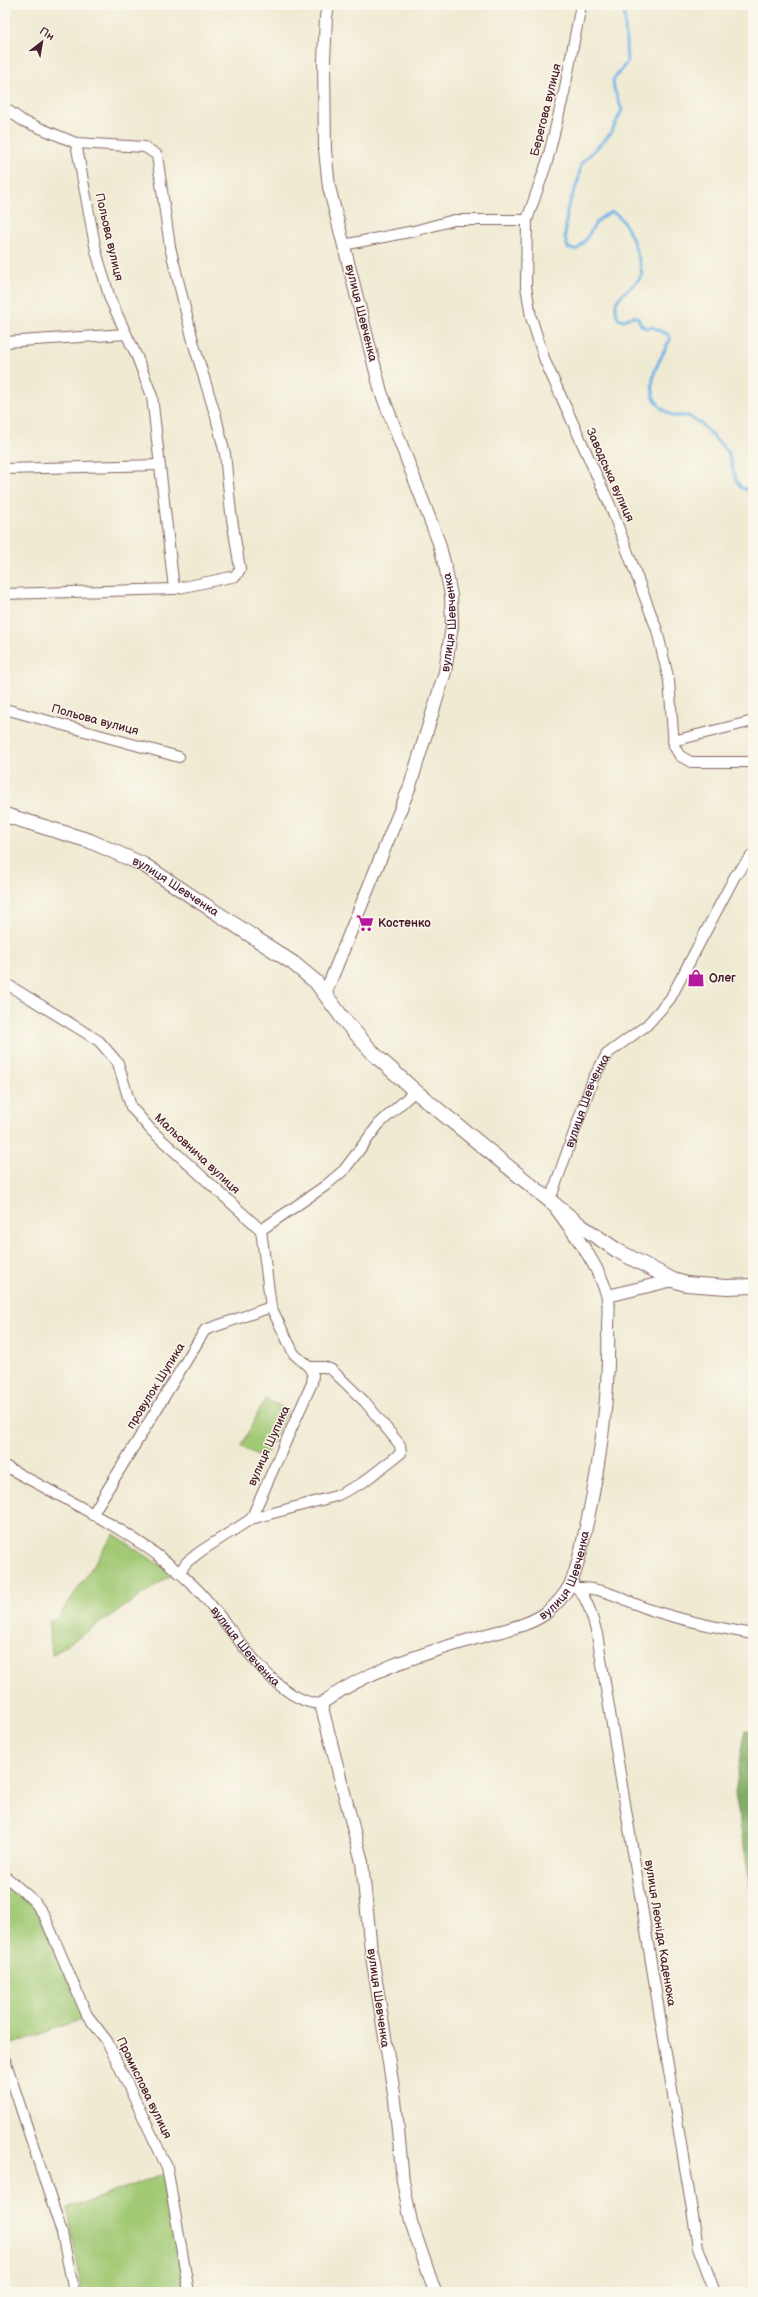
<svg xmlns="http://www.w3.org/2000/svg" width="758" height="2297" font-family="'Balsamiq Sans',sans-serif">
  <rect width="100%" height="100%" fill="#fbf7ec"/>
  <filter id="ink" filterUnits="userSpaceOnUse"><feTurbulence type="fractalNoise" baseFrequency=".025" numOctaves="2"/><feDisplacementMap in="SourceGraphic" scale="8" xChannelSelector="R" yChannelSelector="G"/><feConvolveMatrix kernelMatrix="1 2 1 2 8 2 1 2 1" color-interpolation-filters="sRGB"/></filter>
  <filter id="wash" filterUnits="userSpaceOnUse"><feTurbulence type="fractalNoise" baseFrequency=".012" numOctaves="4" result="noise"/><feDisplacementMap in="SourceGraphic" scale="16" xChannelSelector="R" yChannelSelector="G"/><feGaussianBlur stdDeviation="0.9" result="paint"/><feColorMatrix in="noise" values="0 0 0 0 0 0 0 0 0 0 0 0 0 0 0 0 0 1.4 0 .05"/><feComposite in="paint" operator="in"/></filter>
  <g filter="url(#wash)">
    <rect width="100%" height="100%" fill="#efead2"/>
    <!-- green -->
    <path fill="#a2c974" stroke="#767450" d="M 265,1399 L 288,1410 L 264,1458 L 241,1447 Z
      M 114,1534 L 173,1574 L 52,1655 L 49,1620 L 57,1620 Z
      M 5,1879 L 35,1907 L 85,2018 L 9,2045 L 5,2034 Z
      M 165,2173 L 186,2292 L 82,2292 L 68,2209 Z"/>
    <!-- forest -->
    <path fill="#81ad66" stroke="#666648" d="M 745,1731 L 753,1732 L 753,1901 L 735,1793 Z"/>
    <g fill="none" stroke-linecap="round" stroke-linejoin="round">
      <!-- stream -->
      <path stroke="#72b4e7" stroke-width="3" d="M 624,5 L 627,62 L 613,80 L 614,89 L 622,110 L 611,133 L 581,164 L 578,181 L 567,210 L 565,238 L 568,248 L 576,250 C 592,238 590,220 612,212 C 630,220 639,257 642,275 C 632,292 608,294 618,318 L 624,320 L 633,316 L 638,318 L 641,325 L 647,328 L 652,327 L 669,335 L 670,339 L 655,370 L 652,385 L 654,398 L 661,408 L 673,416 L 688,416 L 700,423 L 728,452 L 735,477 L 740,487 L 753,492"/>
    </g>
  </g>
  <g filter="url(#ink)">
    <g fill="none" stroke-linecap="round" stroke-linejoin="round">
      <!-- minor casing -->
      <g stroke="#846665" stroke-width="12">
        <g id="minor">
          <path d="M 581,5 L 564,93 L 547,162 L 527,220 L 526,286 L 531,317 L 545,361 L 610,505 L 657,630 L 669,681 L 674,746 L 680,756 L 691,762 L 753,762"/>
          <path d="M 5,108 L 23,121 L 76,143 L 145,147 L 157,155 L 170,247 L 194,345 L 216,417 L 225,454 L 231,513 L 240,569 L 236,576 L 174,589 L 5,594"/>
          <path d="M 76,143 L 96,251 L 110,299 L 137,357 L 152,396 L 174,589"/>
          <path d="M 343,245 L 414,231 L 454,220 L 527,220"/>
          <path d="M 5,342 L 126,334"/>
          <path d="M 5,469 L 159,465"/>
          <path d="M 5,709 L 179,757"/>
          <path d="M 673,741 L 753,721"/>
          <path d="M 5,983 L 99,1041 L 118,1063 L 131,1107 L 152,1131 L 261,1230"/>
          <path id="s1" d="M 550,1200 L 593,1079 L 607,1054 L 647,1025 L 670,999 L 735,876 L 753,854"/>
          <path d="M 261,1230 L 325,1186 L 344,1170 L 379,1124 L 415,1091"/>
          <path id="s2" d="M 5,1466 C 69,1502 143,1535 196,1588 C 229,1620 271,1702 321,1704"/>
          <path d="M 92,1515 L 205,1330 L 271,1307"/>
          <path d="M 251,1519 L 336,1496 L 362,1483 L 401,1453 L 400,1445 L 366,1403 L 332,1370 L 325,1367 L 309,1367"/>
          <path d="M 179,1573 L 187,1562 L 201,1551 L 251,1519 L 312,1383 L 313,1375 L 309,1367 L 294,1354 L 271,1307 L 261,1230"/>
          <path d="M 570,1583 C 587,1592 592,1617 597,1634 L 698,2247 L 715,2292"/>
          <path d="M 578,1588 C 604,1587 627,1602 651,1610 C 685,1621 719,1628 753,1634"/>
          <path d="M 5,1876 L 34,1901 L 44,1915 L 87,2015 L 107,2041 L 167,2167 L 189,2292"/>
          <path d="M 5,2060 L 62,2233 L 74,2292"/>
        </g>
      </g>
      <!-- tertiary casing -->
      <g stroke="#846665" stroke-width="14">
        <g id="tertiary">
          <path id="s3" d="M 325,994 L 410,786 L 445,672 L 452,626 L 451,596 L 446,570 L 439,543 L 381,392 L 329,187 L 325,150 L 324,61 L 326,17 L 328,5"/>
          <path d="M 608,1296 L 673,1280"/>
          <path id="s4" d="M 435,2292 L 411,2222 L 403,2181 L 395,2100 L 371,1950 L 362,1862 L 321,1704 C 366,1670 423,1654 476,1638 C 498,1631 527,1627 546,1613 C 556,1605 564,1596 570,1585 C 579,1566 582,1543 587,1523 C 601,1458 610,1395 608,1328 C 608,1318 610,1304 607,1294 C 597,1263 576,1236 557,1210"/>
        </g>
      </g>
      <!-- secondary casing -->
      <g stroke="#846665" stroke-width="16">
        <g id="secondary">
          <path id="s5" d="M 5,815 L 90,841 L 144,865 L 293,963 L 316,982 L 344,1020 L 374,1054 L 415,1091 L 581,1226 L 618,1251 L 673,1280 L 686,1284 L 727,1287 L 753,1286"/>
        </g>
      </g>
      <!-- minor -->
      <use href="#minor" stroke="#fff" stroke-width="10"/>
      <!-- tertiary -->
      <use href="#tertiary" stroke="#fff" stroke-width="12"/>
      <!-- secondary -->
      <use href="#secondary" stroke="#fff" stroke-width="14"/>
    </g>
  </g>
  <!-- icons -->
  <defs>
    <g id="supermarket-bare" transform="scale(1.38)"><path d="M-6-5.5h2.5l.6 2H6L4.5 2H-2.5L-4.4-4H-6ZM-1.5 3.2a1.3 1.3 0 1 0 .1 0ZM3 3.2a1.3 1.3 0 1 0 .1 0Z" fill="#b5179e" stroke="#fbf7ec" stroke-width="2.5" paint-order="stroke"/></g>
    <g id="shop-bare" transform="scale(1.38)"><path d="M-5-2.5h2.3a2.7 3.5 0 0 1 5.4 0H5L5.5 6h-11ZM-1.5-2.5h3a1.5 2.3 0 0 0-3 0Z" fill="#b5179e" stroke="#fbf7ec" stroke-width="2.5" paint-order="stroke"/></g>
  </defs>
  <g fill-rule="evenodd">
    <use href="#supermarket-bare" x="365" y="923"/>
    <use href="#shop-bare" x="696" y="978"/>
  </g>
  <g text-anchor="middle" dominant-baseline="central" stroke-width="3" stroke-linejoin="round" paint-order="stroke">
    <!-- street labels -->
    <g font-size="12" fill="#4a1f2b" stroke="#fbf7ec">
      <text transform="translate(546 110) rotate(-76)">Берегова вулиця</text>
      <text transform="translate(109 237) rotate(77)">Польова вулиця</text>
      <text transform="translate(361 313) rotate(76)">вулиця Шевченка</text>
      <text transform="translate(610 475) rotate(66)">Заводська вулиця</text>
      <text stroke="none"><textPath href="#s3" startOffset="394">вулиця Шевченка</textPath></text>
      <text transform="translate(95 720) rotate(15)">Польова вулиця</text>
      <text stroke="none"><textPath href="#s5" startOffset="186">вулиця Шевченка</textPath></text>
      <text stroke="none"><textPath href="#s1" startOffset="106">вулиця Шевченка</textPath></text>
      <text transform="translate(197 1154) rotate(43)">Мальовнича вулиця</text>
      <text transform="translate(156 1386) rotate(-58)">провулок Шупика</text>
      <text transform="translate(269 1446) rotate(-66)">вулиця Шупика</text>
      <text stroke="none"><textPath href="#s4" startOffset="888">вулиця Шевченка</textPath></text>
      <text stroke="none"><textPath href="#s2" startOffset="304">вулиця Шевченка</textPath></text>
      <text transform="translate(660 1933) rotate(81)">вулиця Леоніда Каденюка</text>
      <text transform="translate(378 1998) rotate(82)">вулиця Шевченка</text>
      <text transform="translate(144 2088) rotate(64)">Промислова вулиця</text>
    </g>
    <!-- poi labels -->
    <g font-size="12" font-weight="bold" fill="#4a1f2b" stroke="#fbf7ec" text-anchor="start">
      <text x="378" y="923">Костенко</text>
      <text x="709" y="978">Олег</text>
    </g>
  </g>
  <!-- margin -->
  <rect width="758" height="2297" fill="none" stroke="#fbf7ec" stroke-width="20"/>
  <!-- north arrow -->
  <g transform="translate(42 42) rotate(31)" stroke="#fbf7ec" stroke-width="3" paint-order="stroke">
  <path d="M0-3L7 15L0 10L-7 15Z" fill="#4a1f2b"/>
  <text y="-6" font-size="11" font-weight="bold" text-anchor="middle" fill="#4a1f2b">Пн</text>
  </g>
</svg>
